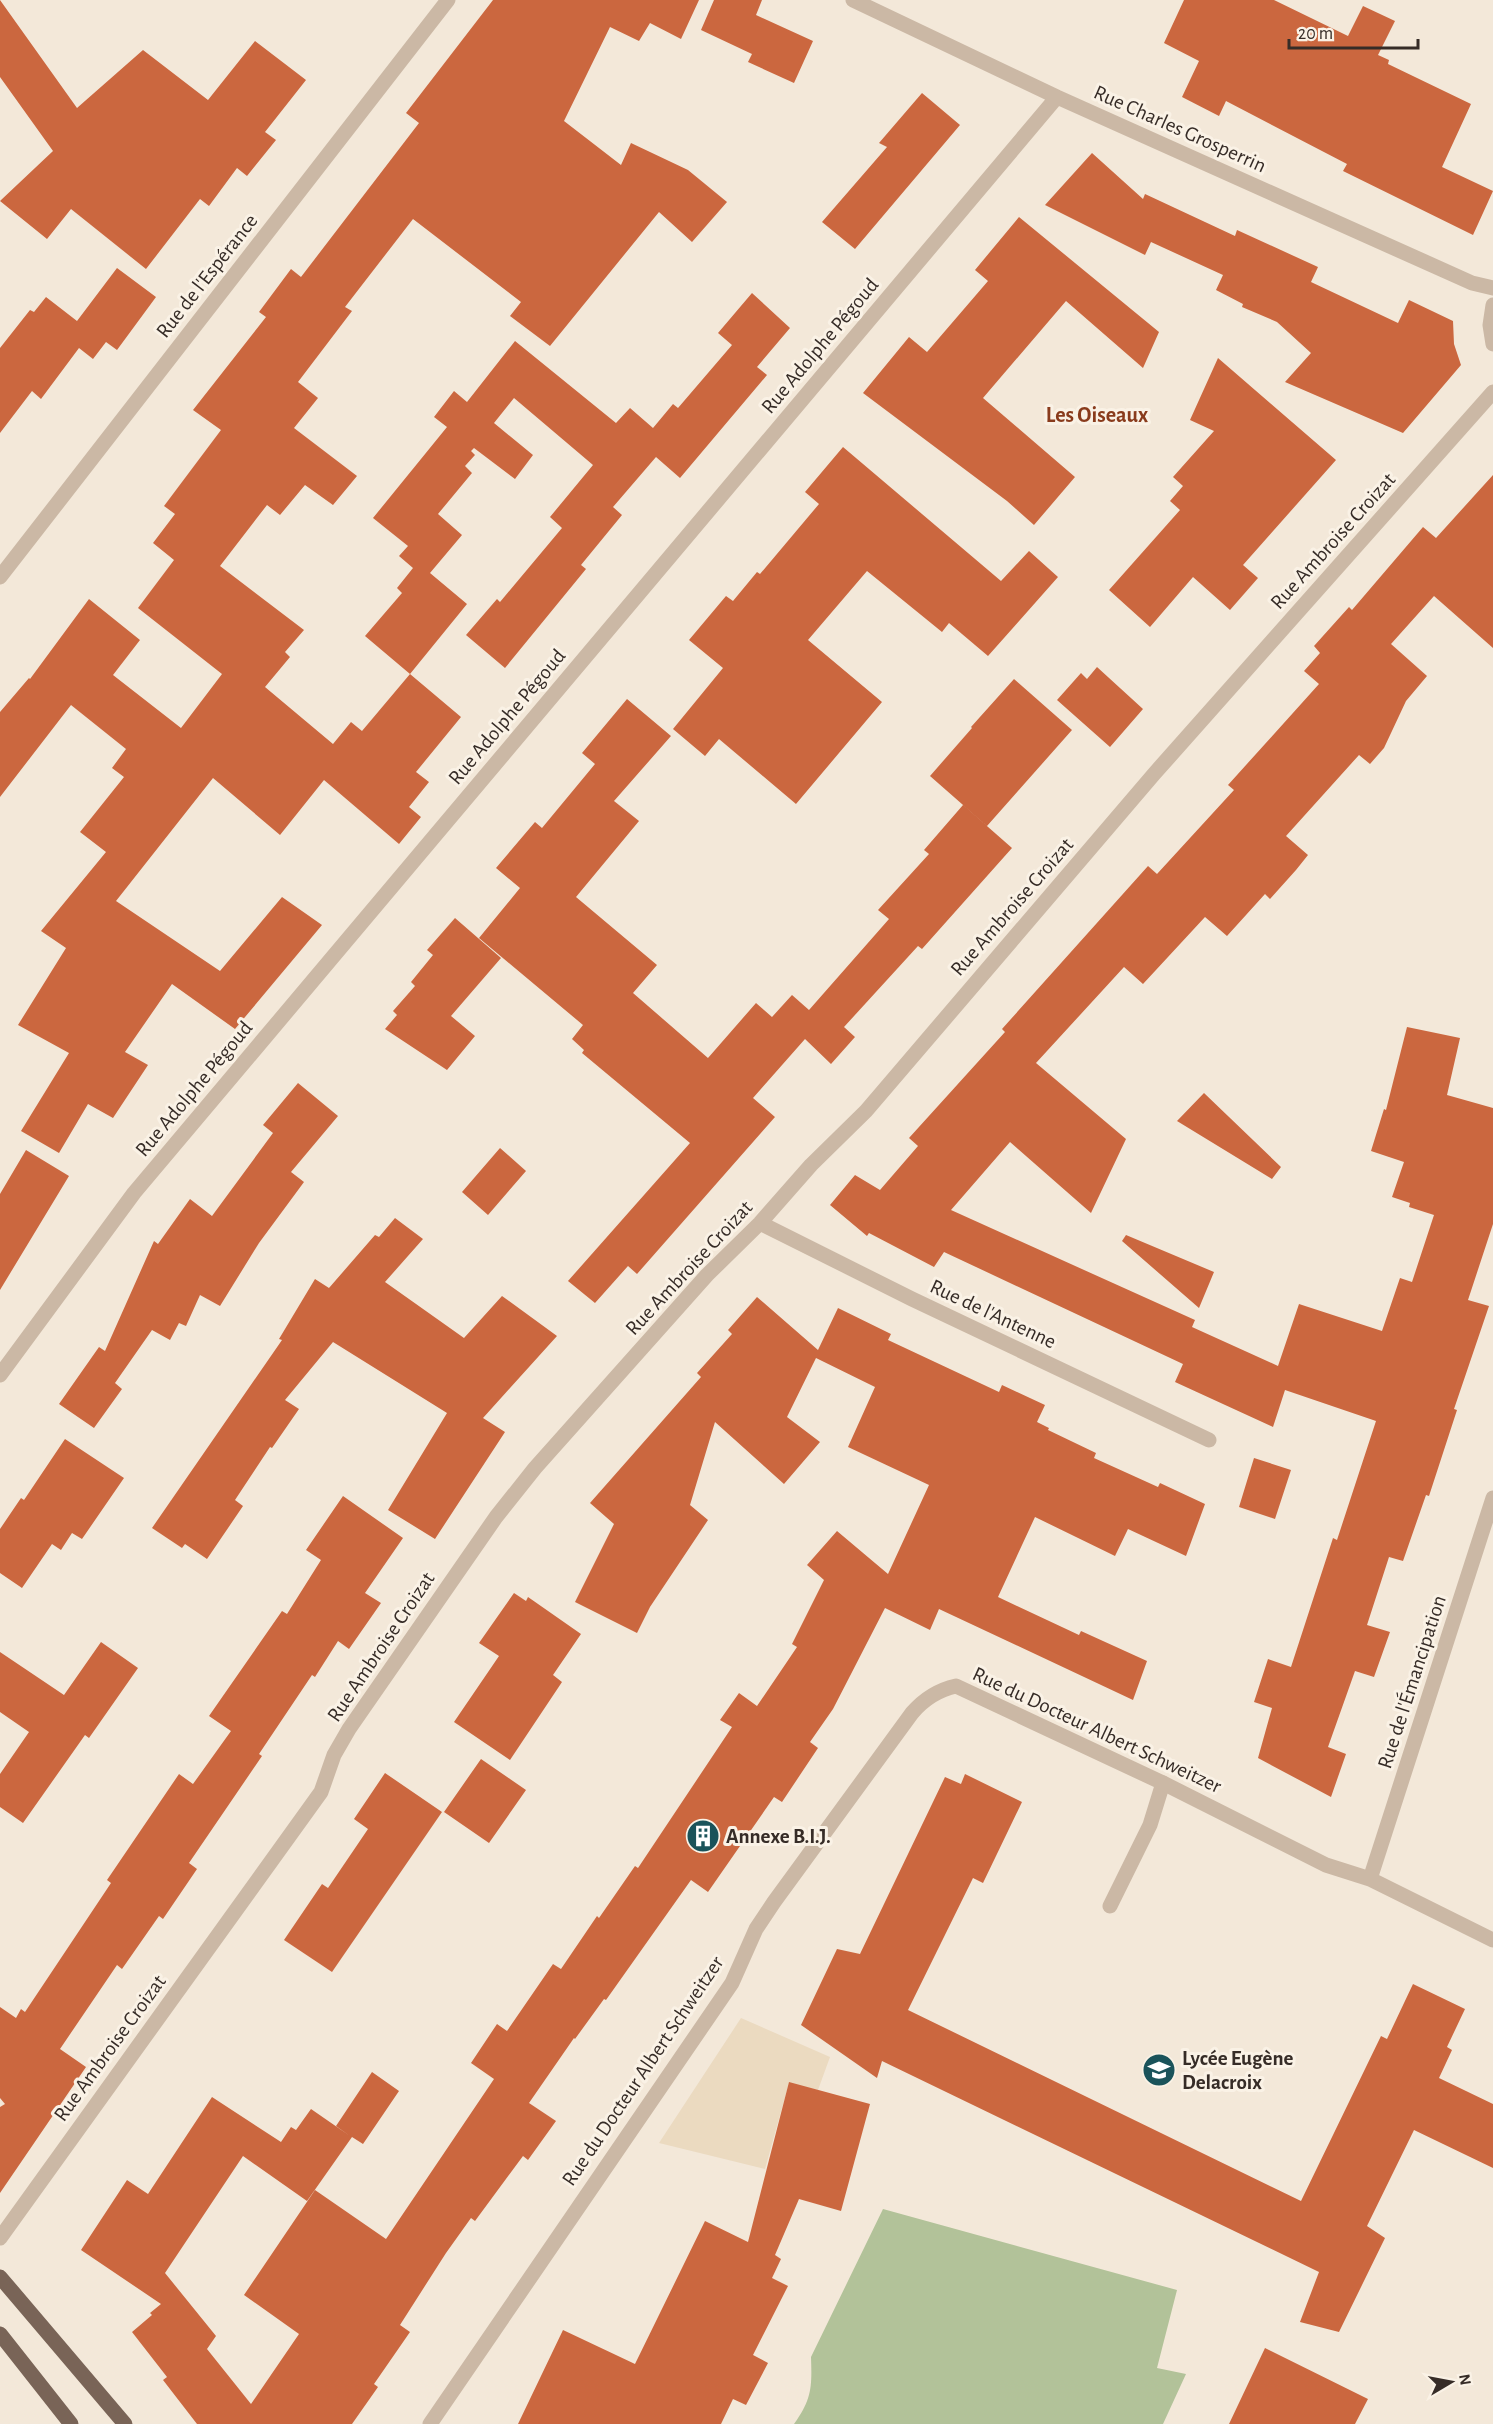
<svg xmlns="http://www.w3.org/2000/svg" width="1493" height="2424" font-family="'Alegreya Sans',sans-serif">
  <rect width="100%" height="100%" fill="#f3e8d9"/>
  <!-- green -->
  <path fill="#b2c299" d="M 883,2209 L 1177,2290 L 1157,2368 L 1186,2374 L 1163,2424 L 794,2424 C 812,2399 812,2387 811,2357 Z"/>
  <!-- plaza -->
  <path fill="#ebdac0" d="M 741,2018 L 830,2057 L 818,2090 L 789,2083 L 765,2169 L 659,2143 Z"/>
  <!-- building -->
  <path fill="#cb673f" d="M 0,0 L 77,108 L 143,50 L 208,100 L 255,41 L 306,80 L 265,132 L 276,140 L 247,176 L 237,168 L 209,206 L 200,199 L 146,269 L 71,209 L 47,239 L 0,201 L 53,151 L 0,77 Z
    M 493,0 L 699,0 L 681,39 L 650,23 L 639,41 L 610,27 L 564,121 L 621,165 L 631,143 L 688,170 L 727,202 L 692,242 L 659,212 L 550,346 L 510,316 L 521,302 L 413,219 L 345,307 L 352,311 L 298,382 L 318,398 L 294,428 L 357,476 L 333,505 L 305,485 L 280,515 L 267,505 L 220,566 L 304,630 L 285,652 L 290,657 L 265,687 L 333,744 L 351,722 L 362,731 L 410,674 L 461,717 L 416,772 L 429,782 L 409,807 L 421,817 L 399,844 L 324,780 L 280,835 L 213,778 L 116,901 L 220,971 L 282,897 L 322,925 L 235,1029 L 172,984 L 125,1052 L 148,1065 L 113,1118 L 88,1104 L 59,1153 L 21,1131 L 69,1053 L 18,1025 L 66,948 L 41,931 L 106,852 L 80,832 L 124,777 L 112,768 L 126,749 L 71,705 L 0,797 L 0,712 L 29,678 L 30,679 L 89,599 L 140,640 L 113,675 L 181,728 L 222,674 L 138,608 L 174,560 L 153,543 L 175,514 L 164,506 L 221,430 L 193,410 L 266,317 L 259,312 L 291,269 L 301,277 L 419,123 L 406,113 Z
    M 714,0 L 762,0 L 756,15 L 813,41 L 794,83 L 748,62 L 752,54 L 701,30 Z
    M 1184,0 L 1274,0 L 1348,36 L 1363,6 L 1395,21 L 1378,55 L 1389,60 L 1388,64 L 1471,104 L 1442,167 L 1493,191 L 1473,235 L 1343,171 L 1347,164 L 1226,101 L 1219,116 L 1182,97 L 1199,61 L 1164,43 Z
    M 922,93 L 960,125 L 855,249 L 822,222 L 887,147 L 879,143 Z
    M 1092,153 L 1143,199 L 1145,194 L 1235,236 L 1237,230 L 1318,267 L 1311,282 L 1398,323 L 1409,300 L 1453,321 L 1454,344 L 1461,365 L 1403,433 L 1285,382 L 1311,353 L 1277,322 L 1242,307 L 1243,304 L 1216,290 L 1223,275 L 1151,242 L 1145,255 L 1045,205 Z
    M 1019,217 L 1159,332 L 1143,368 L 1066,301 L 983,398 L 1075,477 L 1034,525 L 1007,501 L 863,393 L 909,337 L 927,352 L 988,281 L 975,270 Z
    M 117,268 L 156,297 L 117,350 L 106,342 L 93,359 L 79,348 L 41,399 L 32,391 L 0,433 L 0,348 L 30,310 L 34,312 L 46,297 L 77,321 Z
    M 752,293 L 790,328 L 757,367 L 767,375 L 680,478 L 656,457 L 613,507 L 622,515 L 581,565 L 586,569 L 505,668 L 466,635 L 497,599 L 500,602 L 562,528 L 550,517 L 593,465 L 514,398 L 494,423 L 533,455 L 515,479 L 474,448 L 471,451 L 475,455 L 465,466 L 472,473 L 438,514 L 462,535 L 430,573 L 467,604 L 410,674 L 365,636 L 402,593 L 397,588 L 413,568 L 399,556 L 408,546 L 373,518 L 447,427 L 434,417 L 454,391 L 467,402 L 515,341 L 616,423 L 630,408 L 653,428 L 673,404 L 678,408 L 732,345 L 718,333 Z
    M 1218,358 L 1336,460 L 1243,565 L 1258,578 L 1230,610 L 1193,577 L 1150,627 L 1109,590 L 1180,510 L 1170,501 L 1183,486 L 1173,477 L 1214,431 L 1190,420 Z
    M 843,447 L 1001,581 L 1029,551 L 1058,577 L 988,656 L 949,623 L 942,632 L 867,571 L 808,640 L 882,702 L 796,804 L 719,739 L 705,756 L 673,729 L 723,668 L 689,640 L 726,596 L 733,601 L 757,572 L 760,574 L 819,504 L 805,492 Z
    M 1493,475 L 1493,648 L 1434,596 L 1391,644 L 1427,676 L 1406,701 L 1384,748 L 1370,764 L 1359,755 L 1286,836 L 1308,855 L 1296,870 L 1270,899 L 1265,894 L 1227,936 L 1205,917 L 1143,984 L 1124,967 L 1036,1063 L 1126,1139 L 1091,1213 L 1010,1142 L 951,1210 L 1195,1320 L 1192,1327 L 1278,1366 L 1299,1304 L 1382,1331 L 1400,1278 L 1412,1282 L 1434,1215 L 1409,1207 L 1410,1203 L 1392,1197 L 1404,1162 L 1371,1151 L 1384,1109 L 1386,1110 L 1407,1027 L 1460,1038 L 1447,1095 L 1493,1108 L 1493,1224 L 1468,1300 L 1489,1306 L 1454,1409 L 1457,1410 L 1429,1496 L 1426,1495 L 1403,1561 L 1389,1557 L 1367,1625 L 1390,1632 L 1374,1677 L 1355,1671 L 1328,1747 L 1346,1754 L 1331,1797 L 1258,1758 L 1272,1708 L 1254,1702 L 1268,1659 L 1291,1667 L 1333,1538 L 1337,1540 L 1376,1421 L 1285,1390 L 1273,1427 L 1175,1382 L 1183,1364 L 944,1252 L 934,1267 L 869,1233 L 867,1236 L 830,1205 L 855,1175 L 880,1190 L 918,1146 L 909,1138 L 1005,1032 L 1002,1029 L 1148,866 L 1157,874 L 1234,790 L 1228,785 L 1319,684 L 1304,671 L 1320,653 L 1314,646 L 1349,607 L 1352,610 L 1423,527 L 1436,538 Z
    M 1097,667 L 1143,709 L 1110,747 L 1057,700 L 1081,673 L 1087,679 Z
    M 1014,679 L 1072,730 L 987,826 L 930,776 L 972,728 L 971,727 Z
    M 627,699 L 671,736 L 614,801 L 639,821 L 576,897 L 657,965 L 633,993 L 708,1058 L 756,1003 L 772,1017 L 792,995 L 809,1010 L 889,919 L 878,910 L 929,854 L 924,850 L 963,805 L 1012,848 L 922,949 L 918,946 L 844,1027 L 855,1037 L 831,1064 L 805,1039 L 753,1098 L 775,1117 L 637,1274 L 628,1266 L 595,1303 L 568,1281 L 690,1143 L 582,1053 L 584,1050 L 572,1039 L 583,1025 L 479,938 L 520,888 L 496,868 L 535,822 L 542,828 L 595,764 L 582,753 Z
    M 455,918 L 501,958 L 451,1016 L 475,1036 L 447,1070 L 385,1029 L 397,1015 L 393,1011 L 415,986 L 411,982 L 433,955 L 427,950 Z
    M 298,1083 L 338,1116 L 291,1172 L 304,1182 L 259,1243 L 220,1306 L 200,1295 L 186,1326 L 179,1323 L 170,1340 L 152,1330 L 115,1383 L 122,1389 L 94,1428 L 59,1404 L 99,1347 L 105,1351 L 154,1241 L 158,1244 L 190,1199 L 212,1216 L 273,1133 L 263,1125 Z
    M 1204,1093 L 1281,1167 L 1272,1179 L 1177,1121 Z
    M 500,1148 L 526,1171 L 488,1215 L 462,1192 Z
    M 26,1150 L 69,1176 L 0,1290 L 0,1194 Z
    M 395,1218 L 423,1239 L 385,1282 L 464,1338 L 502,1296 L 557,1336 L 483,1418 L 505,1432 L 435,1539 L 388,1510 L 447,1413 L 333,1342 L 285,1400 L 299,1409 L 272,1448 L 270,1447 L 235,1500 L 243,1506 L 207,1559 L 185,1544 L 182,1548 L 152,1528 L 282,1340 L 279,1339 L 315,1279 L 329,1288 L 375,1235 L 379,1237 Z
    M 1126,1235 L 1214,1272 L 1199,1308 L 1122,1241 Z
    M 757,1297 L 818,1350 L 838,1308 L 891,1334 L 888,1340 L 999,1392 L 1002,1385 L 1045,1405 L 1037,1422 L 1049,1428 L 1048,1430 L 1096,1453 L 1094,1458 L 1158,1487 L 1160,1483 L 1205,1504 L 1186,1556 L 1128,1529 L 1115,1556 L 1035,1517 L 998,1597 L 1079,1635 L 1081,1631 L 1147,1661 L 1133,1700 L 939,1609 L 930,1630 L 885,1608 L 833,1709 L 810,1742 L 818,1748 L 782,1802 L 774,1797 L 708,1892 L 691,1880 L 606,2000 L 604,1999 L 575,2039 L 574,2038 L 529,2103 L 556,2121 L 528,2160 L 523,2156 L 475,2221 L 471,2218 L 446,2253 L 400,2325 L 410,2332 L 374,2384 L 378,2387 L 352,2424 L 197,2424 L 163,2380 L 167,2377 L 132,2332 L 152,2315 L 150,2313 L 161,2304 L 81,2250 L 127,2180 L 148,2194 L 212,2097 L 281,2142 L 291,2127 L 296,2130 L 311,2109 L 350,2136 L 336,2126 L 372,2072 L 399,2091 L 363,2144 L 352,2137 L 307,2201 L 243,2156 L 165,2273 L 216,2336 L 207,2349 L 251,2404 L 299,2334 L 244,2295 L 315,2190 L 386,2239 L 494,2079 L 471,2063 L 497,2024 L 507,2031 L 553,1964 L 561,1969 L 597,1916 L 599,1918 L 635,1866 L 638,1868 L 732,1727 L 720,1720 L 739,1693 L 757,1706 L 797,1647 L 792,1644 L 824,1580 L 807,1565 L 837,1531 L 888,1574 L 929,1485 L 848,1447 L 875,1387 L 816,1358 L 787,1417 L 820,1442 L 784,1484 L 715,1422 L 690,1505 L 708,1520 L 650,1607 L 637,1633 L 575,1602 L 614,1524 L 590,1503 L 701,1377 L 697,1373 L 732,1334 L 728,1330 Z
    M 65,1439 L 124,1478 L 82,1539 L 72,1533 L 61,1550 L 52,1544 L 22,1588 L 0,1573 L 0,1529 L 21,1498 L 24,1500 Z
    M 1254,1458 L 1291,1470 L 1275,1519 L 1239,1507 Z
    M 343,1496 L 403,1538 L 365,1593 L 381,1603 L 349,1649 L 338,1641 L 315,1677 L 312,1675 L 259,1754 L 262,1756 L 189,1863 L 197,1869 L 163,1919 L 159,1916 L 122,1969 L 117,1965 L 60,2049 L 86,2067 L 0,2193 L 0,2107 L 5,2104 L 0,2098 L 0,2007 L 16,2018 L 21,2009 L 25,2012 L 111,1883 L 107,1880 L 179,1774 L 193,1784 L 231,1731 L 209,1716 L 282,1611 L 287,1614 L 321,1560 L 306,1550 Z
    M 514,1593 L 526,1601 L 528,1597 L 581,1634 L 553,1675 L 562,1682 L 510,1760 L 454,1722 L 499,1656 L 479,1643 Z
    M 101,1642 L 138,1668 L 89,1738 L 85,1735 L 23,1823 L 0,1807 L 0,1774 L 29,1732 L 0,1712 L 0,1652 L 64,1695 Z
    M 481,1759 L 526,1790 L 489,1843 L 444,1812 Z
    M 385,1773 L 442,1812 L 332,1972 L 284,1940 L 322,1884 L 328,1888 L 368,1829 L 354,1819 Z
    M 965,1774 L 1022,1802 L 983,1883 L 973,1878 L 908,2010 L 1301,2201 L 1381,2036 L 1387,2039 L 1413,1984 L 1465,2009 L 1447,2047 L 1452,2050 L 1439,2078 L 1493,2104 L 1493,2168 L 1414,2130 L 1367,2226 L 1385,2238 L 1339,2332 L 1300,2322 L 1319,2272 L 882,2061 L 877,2078 L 801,2025 L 837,1949 L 860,1954 L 945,1777 L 961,1784 Z
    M 789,2082 L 870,2104 L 841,2211 L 799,2199 L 775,2255 L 781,2259 L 772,2278 L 788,2286 L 753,2355 L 768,2363 L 746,2405 L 733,2399 L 721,2424 L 518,2424 L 563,2330 L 635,2364 L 705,2221 L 748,2242 Z
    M 1265,2348 L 1368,2399 L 1355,2424 L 1229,2424 Z"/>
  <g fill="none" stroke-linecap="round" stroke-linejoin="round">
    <!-- lane -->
    <path stroke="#cbb8a5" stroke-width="15" d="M 1110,1906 L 1150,1825 L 1163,1783"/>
    <!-- street -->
    <path stroke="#cbb8a5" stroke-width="15" d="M 853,0 L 1057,97 L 1472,283 L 1493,288
      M 1493,305 L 1490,325 L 1493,344
      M 0,577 L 448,0
      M 760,1223 L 912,1299 L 1209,1440
      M 0,1375 L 134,1193 L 1057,97
      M 1370,1879 L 1493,1498
      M 0,2238 L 321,1792 L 334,1755 L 349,1729 L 496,1517 L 535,1468 L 707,1275 L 760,1223 L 811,1165 L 866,1111 L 1154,774 L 1493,392
      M 430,2424 L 732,1983 L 756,1929 L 774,1902 L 912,1713 C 924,1699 938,1690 956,1686 L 1163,1783 L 1326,1865 L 1370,1879 L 1493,1940"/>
    <!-- primary -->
    <path stroke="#796457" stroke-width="15" d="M 0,2277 L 125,2424
      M 0,2334 L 71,2424"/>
  </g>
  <!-- icons -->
  <defs>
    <g id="building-disc" transform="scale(1.725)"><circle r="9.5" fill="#1a535a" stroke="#faf2e6"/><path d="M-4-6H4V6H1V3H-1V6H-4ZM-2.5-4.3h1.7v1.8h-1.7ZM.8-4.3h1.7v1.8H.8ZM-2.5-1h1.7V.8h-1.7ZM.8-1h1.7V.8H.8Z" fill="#fff"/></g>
    <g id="school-disc" transform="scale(1.725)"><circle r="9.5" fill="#1a535a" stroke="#faf2e6"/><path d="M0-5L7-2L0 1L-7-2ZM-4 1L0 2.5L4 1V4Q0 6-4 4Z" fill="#fff"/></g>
  </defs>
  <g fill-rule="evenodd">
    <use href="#building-disc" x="703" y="1836"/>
    <use href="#school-disc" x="1159" y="2070"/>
  </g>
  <g text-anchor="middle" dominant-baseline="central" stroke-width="6" stroke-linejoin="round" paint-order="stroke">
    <!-- street labels -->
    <g font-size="21" fill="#362c27" stroke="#faf2e6">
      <text transform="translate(1180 129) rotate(24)">Rue Charles Grosperrin</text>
      <text transform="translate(207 276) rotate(-52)">Rue de l'Espérance</text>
      <text transform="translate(820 346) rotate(-50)">Rue Adolphe Pégoud</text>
      <text transform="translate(1333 541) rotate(-48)">Rue Ambroise Croizat</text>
      <text transform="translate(507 717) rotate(-50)">Rue Adolphe Pégoud</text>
      <text transform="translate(1012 907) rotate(-49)">Rue Ambroise Croizat</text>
      <text transform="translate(194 1089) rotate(-50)">Rue Adolphe Pégoud</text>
      <text transform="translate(689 1268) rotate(-47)">Rue Ambroise Croizat</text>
      <text transform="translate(993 1314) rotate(25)">Rue de l'Antenne</text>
      <text transform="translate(381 1647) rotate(-56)">Rue Ambroise Croizat</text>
      <text transform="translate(1412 1682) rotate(-72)">Rue de l'Émancipation</text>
      <text transform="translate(1097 1730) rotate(25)">Rue du Docteur Albert Schweitzer</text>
      <text transform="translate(110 2048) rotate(-54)">Rue Ambroise Croizat</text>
      <text transform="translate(643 2071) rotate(-56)">Rue du Docteur Albert Schweitzer</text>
    </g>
    <!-- poi labels -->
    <g font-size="21" font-weight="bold" fill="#362c27" stroke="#faf2e6" text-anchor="start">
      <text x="726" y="1836">Annexe B.I.J.</text>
      <text x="1182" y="2058">Lycée Eugène<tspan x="1182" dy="24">Delacroix</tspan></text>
    </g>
    <!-- neighbourhood labels -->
    <g font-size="22" font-weight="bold" fill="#893b1c" stroke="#faf2e6">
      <text x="1097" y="415">Les Oiseaux</text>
    </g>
  </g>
  <!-- north arrow -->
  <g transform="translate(1451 2382) rotate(80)" stroke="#faf2e6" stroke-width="4.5" paint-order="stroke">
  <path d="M0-4.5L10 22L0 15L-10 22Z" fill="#362c27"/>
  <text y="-9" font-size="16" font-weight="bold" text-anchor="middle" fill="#362c27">N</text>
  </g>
  <!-- scale -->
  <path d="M1289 39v9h129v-9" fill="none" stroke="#362c27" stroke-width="3"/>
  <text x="1298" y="39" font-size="18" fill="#362c27" stroke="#faf2e6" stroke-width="4.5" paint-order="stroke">20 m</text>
</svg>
